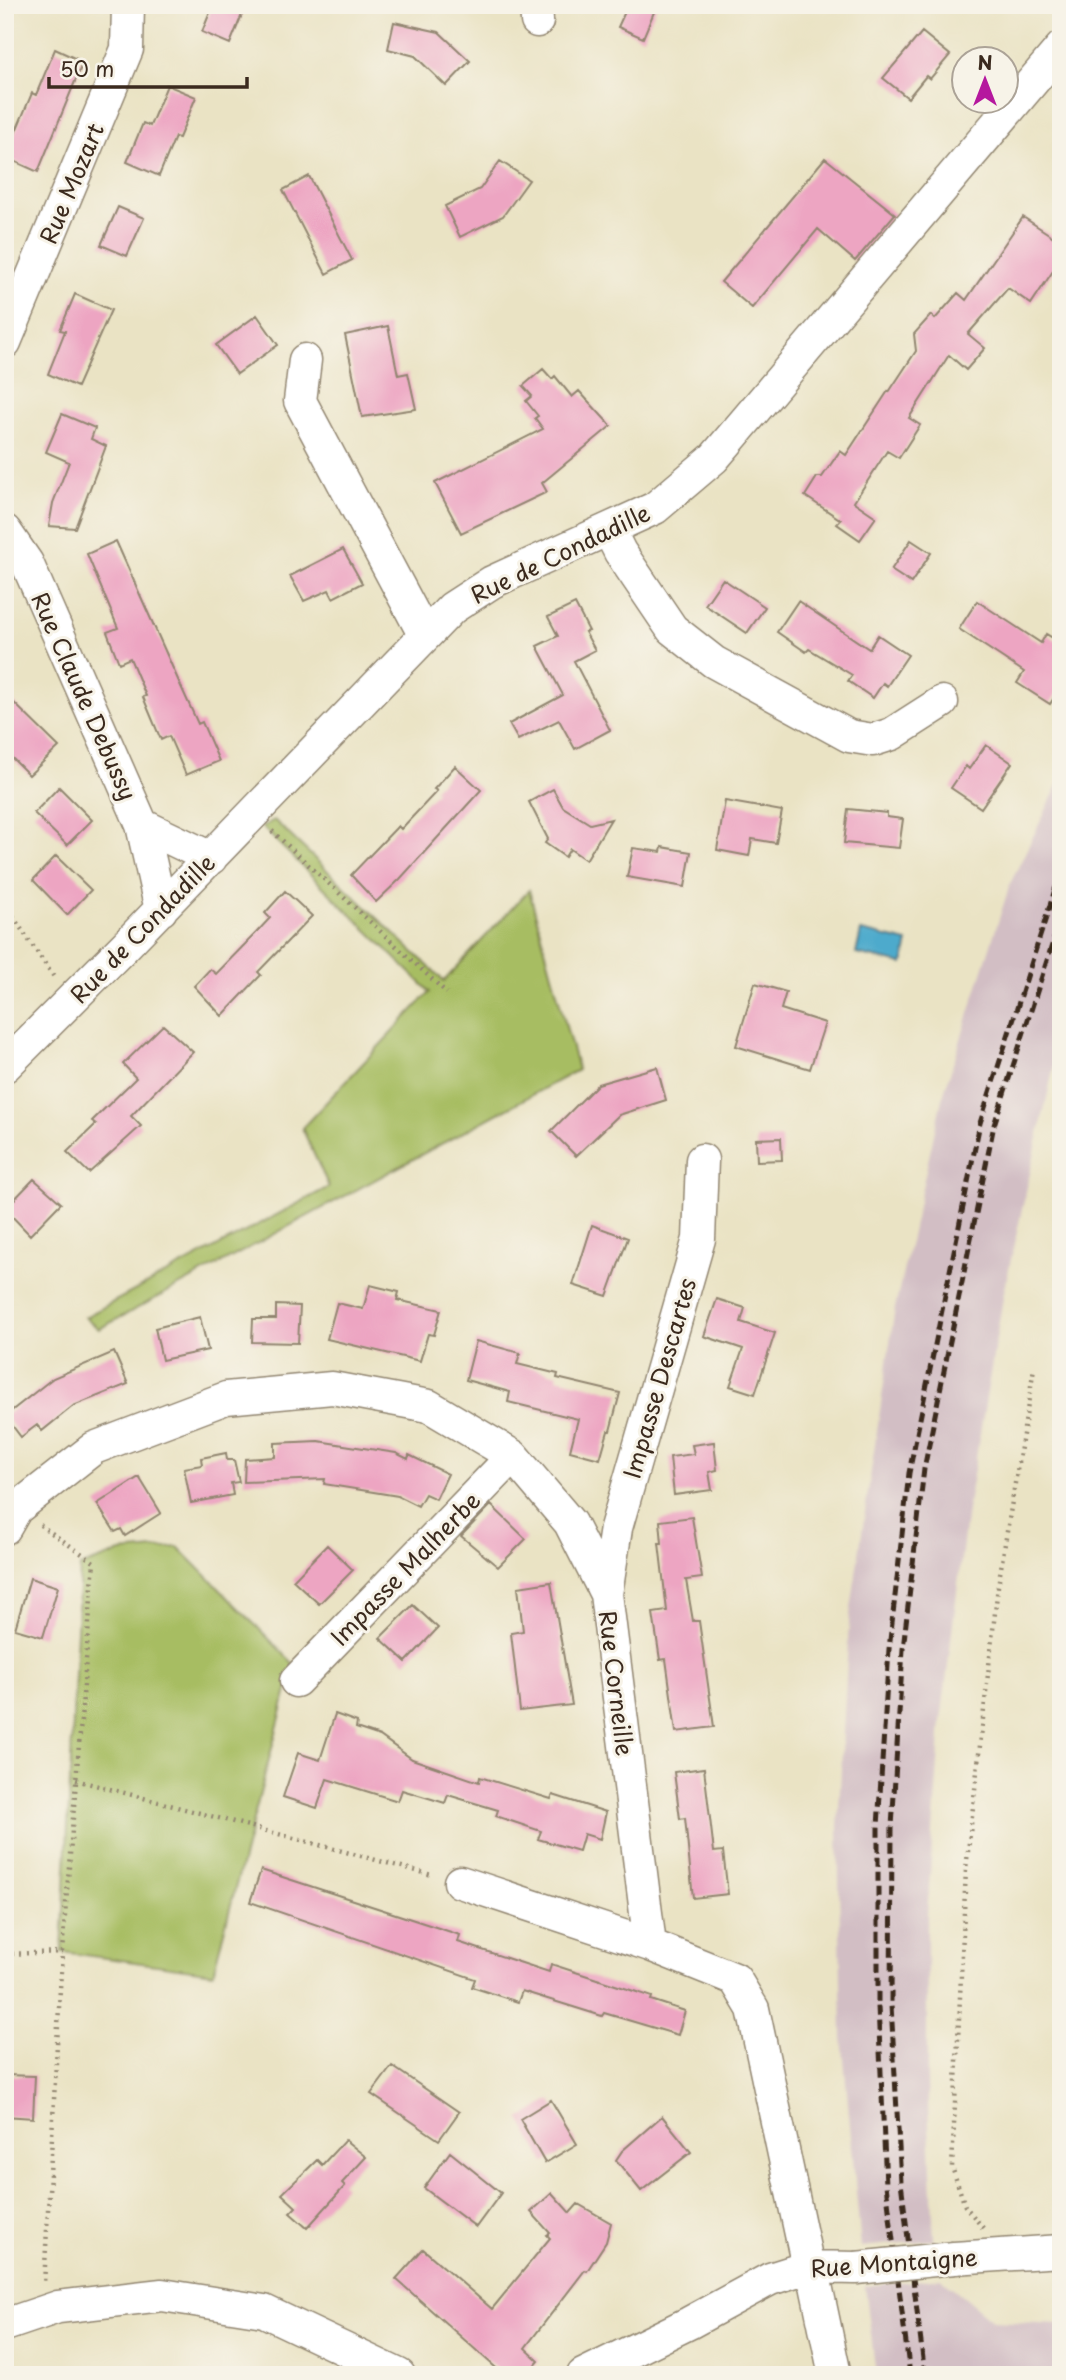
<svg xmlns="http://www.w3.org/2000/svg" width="1066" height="2380" font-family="'Playpen Sans',sans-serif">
  <rect width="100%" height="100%" fill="#f7f3e8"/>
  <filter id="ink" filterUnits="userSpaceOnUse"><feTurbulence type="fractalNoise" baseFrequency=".0143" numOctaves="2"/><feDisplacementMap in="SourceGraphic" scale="14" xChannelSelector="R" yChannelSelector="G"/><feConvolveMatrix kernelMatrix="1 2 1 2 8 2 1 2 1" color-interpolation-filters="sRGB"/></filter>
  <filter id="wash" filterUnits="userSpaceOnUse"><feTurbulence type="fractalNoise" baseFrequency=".00686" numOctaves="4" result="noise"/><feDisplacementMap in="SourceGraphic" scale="28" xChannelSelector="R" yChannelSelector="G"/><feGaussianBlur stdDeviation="1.57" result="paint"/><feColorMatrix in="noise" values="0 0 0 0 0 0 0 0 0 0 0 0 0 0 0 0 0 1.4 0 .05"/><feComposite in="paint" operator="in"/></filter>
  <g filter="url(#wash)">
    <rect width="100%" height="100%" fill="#eae3c4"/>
    <!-- industrial -->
    <path fill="#d2bec4" d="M 1061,779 L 1061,1034 L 1005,1286 L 967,1510 L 941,1721 L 927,1915 L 927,2081 L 934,2240 L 861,2247 L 842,2037 L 838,1827 L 849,1622 L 895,1308 L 942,1099 L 1010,884 Z
      M 941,2278 L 993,2321 L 1061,2324 L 1061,2375 L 876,2375 L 865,2286 Z"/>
    <!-- green -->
    <path fill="#a7bd62" stroke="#717440" stroke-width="2" d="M 274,820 L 444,981 L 529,890 L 578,1070 L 99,1329 L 85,1317 L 329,1187 L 302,1128 L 430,992 L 262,827 Z
      M 178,1547 L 294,1664 L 213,1973 L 62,1952 L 80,1567 L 121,1552 Z"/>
    <!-- water -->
    <path fill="#4eaacc" stroke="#446a75" stroke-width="2" d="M 861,931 L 908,942 L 903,964 L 856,954 Z"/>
    <g id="blocks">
      <!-- building -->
      <path fill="#eda5c2" d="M 213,5 L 246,5 L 230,44 L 202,32 Z
        M 628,5 L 657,5 L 643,38 L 618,27 Z
        M 394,22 L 439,32 L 470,61 L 446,86 L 415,56 L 388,49 Z
        M 922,32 L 950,55 L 930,79 L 926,76 L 908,98 L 883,78 Z
        M 55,49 L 83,62 L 38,172 L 5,157 L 32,93 L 36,95 Z
        M 167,85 L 196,97 L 179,138 L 175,137 L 159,176 L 127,162 L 143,123 L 150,126 Z
        M 825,158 L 895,214 L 855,261 L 818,229 L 752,308 L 721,282 Z
        M 500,161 L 529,180 L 503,216 L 460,237 L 445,206 L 480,189 Z
        M 309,176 L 352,260 L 326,274 L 283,190 Z
        M 118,207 L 144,218 L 127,256 L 101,245 Z
        M 1023,217 L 1061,242 L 1061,259 L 1031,304 L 1008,288 L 968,334 L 985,348 L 966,370 L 949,355 L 909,418 L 920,425 L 899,458 L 887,451 L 854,502 L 876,517 L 860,540 L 837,524 L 841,520 L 805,496 L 817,477 L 822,477 L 840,451 L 846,455 L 888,391 L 889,392 L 916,351 L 914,334 L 931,315 L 935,319 L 958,293 L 966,300 Z
        M 75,294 L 111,310 L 77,387 L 48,374 L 65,331 L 60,330 Z
        M 257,315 L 278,345 L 237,374 L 216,345 Z
        M 388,326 L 398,375 L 408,373 L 416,409 L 362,417 L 345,335 Z
        M 543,369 L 552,379 L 555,376 L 572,397 L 579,391 L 611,426 L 542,483 L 547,492 L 461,533 L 435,483 L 543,429 L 535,418 L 538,416 L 526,401 L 532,396 L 523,386 Z
        M 62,414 L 95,428 L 91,439 L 106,446 L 75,528 L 49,526 L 53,503 L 69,462 L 46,452 Z
        M 911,540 L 931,553 L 911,583 L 891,570 Z
        M 116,541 L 179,682 L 198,724 L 202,722 L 219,761 L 186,775 L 169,736 L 161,740 L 143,697 L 146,696 L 130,658 L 119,663 L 107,632 L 118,628 L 87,554 Z
        M 343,549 L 362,583 L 333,598 L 329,590 L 304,601 L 290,576 Z
        M 723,579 L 765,607 L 747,633 L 705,605 Z
        M 798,601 L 869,649 L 878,635 L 908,655 L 887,686 L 883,683 L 873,698 L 848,681 L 852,675 L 809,649 L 806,652 L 777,632 Z
        M 977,601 L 1041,643 L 1046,634 L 1061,643 L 1061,687 L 1050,704 L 1017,683 L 1024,672 L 959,629 Z
        M 575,604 L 589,631 L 585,632 L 595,650 L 574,661 L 610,730 L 575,749 L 559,720 L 518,740 L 509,724 L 563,695 L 537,646 L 558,636 L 548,617 Z
        M 5,694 L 59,747 L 29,775 L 5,751 Z
        M 986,745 L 1012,763 L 981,808 L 951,788 L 966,766 L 969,769 Z
        M 455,766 L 481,790 L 400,879 L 376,902 L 351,875 L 398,826 L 401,829 L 437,791 L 434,789 Z
        M 59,787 L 92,820 L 67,845 L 34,813 Z
        M 553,789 L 563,807 L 590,824 L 611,819 L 586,860 L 570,849 L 565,857 L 545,843 L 548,839 L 529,802 Z
        M 725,801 L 782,811 L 776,843 L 752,839 L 749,856 L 717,850 Z
        M 848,809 L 887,813 L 887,817 L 903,819 L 899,848 L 844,843 Z
        M 662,847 L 691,852 L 685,887 L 627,877 L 633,848 L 661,852 Z
        M 56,856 L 91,890 L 67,915 L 33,880 Z
        M 285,891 L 312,916 L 258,972 L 261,975 L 222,1016 L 194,986 L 210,969 L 216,974 L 256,933 L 270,918 L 265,913 Z
        M 755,983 L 786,992 L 781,1009 L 825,1023 L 810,1069 L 736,1046 Z
        M 163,1025 L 193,1052 L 131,1116 L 141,1126 L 89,1173 L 67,1152 L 96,1124 L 92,1121 L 136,1078 L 123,1064 Z
        M 657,1067 L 666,1100 L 619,1115 L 576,1156 L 551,1131 L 598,1084 Z
        M 781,1138 L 782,1160 L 757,1161 L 756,1139 Z
        M 34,1179 L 61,1203 L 30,1235 L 5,1209 Z
        M 592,1225 L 628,1238 L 607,1296 L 573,1285 Z
        M 370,1285 L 399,1292 L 397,1300 L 441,1310 L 434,1335 L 428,1334 L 420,1361 L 327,1339 L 337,1303 L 363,1309 Z
        M 717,1299 L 745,1308 L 741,1322 L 775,1333 L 755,1394 L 730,1386 L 743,1349 L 704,1336 Z
        M 276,1305 L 300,1306 L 298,1343 L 252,1342 L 253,1319 L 276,1319 Z
        M 200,1317 L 208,1350 L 162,1360 L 155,1328 Z
        M 476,1341 L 520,1353 L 517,1364 L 558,1374 L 557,1378 L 620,1393 L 610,1431 L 608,1431 L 600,1459 L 570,1451 L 578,1419 L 508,1402 L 510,1392 L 466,1380 Z
        M 114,1352 L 128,1384 L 73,1406 L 42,1431 L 37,1425 L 21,1437 L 5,1416 L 53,1378 Z
        M 318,1441 L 396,1453 L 408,1459 L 409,1455 L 448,1474 L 436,1499 L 425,1494 L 418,1506 L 398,1496 L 324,1484 L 325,1479 L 244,1482 L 245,1459 L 275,1457 L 275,1443 Z
        M 714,1442 L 717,1470 L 709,1472 L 712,1490 L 674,1495 L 670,1457 L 694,1454 L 692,1445 Z
        M 226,1453 L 227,1460 L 234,1460 L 239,1482 L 231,1483 L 233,1495 L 191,1503 L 184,1468 L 202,1465 L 201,1458 Z
        M 139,1477 L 161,1513 L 125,1536 L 121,1529 L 115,1532 L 97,1504 Z
        M 491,1505 L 526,1539 L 498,1567 L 461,1536 Z
        M 692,1517 L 702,1578 L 686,1580 L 693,1621 L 699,1621 L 714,1727 L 676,1732 L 666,1659 L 660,1660 L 653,1613 L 667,1611 L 659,1543 L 662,1543 L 660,1521 Z
        M 327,1545 L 353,1570 L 319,1604 L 293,1580 Z
        M 30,1578 L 58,1587 L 43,1637 L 15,1629 Z
        M 551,1582 L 572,1705 L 520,1711 L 511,1633 L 523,1631 L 518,1587 Z
        M 413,1605 L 438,1628 L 406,1662 L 380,1638 Z
        M 335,1714 L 357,1722 L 356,1728 L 380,1736 L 412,1759 L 479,1782 L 480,1777 L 551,1799 L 553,1795 L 606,1812 L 600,1839 L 584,1834 L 579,1851 L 538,1839 L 541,1831 L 496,1816 L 498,1810 L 448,1795 L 445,1803 L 402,1790 L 398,1801 L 327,1779 L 317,1808 L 283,1797 L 298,1753 L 320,1760 Z
        M 704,1768 L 714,1852 L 723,1851 L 728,1894 L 693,1898 L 685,1818 L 680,1819 L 674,1772 Z
        M 261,1870 L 460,1935 L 458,1942 L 549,1972 L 551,1964 L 652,1997 L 651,2000 L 685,2011 L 678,2035 L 604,2013 L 602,2016 L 522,1991 L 518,2002 L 472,1987 L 475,1979 L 250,1902 Z
        M 392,2066 L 459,2112 L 439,2140 L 371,2094 Z
        M 5,2075 L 35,2076 L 33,2118 L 5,2116 Z
        M 551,2100 L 577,2144 L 545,2163 L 520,2119 Z
        M 662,2116 L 691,2152 L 641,2191 L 616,2160 L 622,2151 Z
        M 345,2140 L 366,2157 L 342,2183 L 345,2186 L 307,2228 L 290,2213 L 296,2207 L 282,2194 L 317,2160 L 322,2165 Z
        M 450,2152 L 501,2193 L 476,2227 L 424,2188 Z
        M 552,2193 L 570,2213 L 578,2204 L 611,2223 L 606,2242 L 587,2271 L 585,2270 L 525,2348 L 539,2361 L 527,2375 L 504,2375 L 396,2279 L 423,2249 L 492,2309 L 550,2238 L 547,2235 L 550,2233 L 531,2212 Z"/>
    </g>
  </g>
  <g filter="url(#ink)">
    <use href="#blocks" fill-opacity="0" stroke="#928671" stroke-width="2"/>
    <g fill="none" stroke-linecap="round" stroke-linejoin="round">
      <!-- minor casing -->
      <g stroke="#928671" stroke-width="35">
        <path id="minor" d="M 536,5 L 537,21
          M 5,342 L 127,49 L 128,5
          M 305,360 L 300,401 L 425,636
          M 609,530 L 620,552 L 672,629 L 714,662 L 849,736 L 873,740 L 892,734 L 942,702
          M 5,531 L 27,563 L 142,825
          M 161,910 L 142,825 L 211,858
          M 5,1066 L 125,946 L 452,608 L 492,582 L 655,508 L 714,458 L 1061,48
          M 5,1528 L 16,1509 L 94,1448 L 226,1398 L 332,1388 L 429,1406 L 513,1456 L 570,1523 L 606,1594 L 650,1945 L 735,1979 L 753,2009 L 808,2267 L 816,2285 L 835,2375
          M 606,1594 L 616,1528 L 699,1239 L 702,1160
          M 296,1681 L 513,1456
          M 460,1882 L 650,1945
          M 954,2258 L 1061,2251
          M 5,2325 L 58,2307 L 162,2295 L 264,2311 L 399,2375
          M 583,2375 L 689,2323 L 770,2279 L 808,2267 L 856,2268"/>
      </g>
      <!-- path -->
      <path stroke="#928671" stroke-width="4.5" stroke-dasharray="2 5" stroke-linecap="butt" d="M 272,831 L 447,993
        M 5,905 L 54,977
        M 40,1525 L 94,1562 L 62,1952 L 44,2284
        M 76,1780 L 432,1875
        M 5,1954 L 62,1952
        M 983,2228 L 965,2206 L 952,2167 L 966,1869 L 998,1586 L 1034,1368"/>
      <!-- minor -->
      <use href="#minor" stroke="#fff" stroke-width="32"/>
      <!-- rail -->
      <path stroke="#3b2a1e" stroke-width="5" stroke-dasharray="10 5" stroke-linecap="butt" d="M 910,2375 L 886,2185 L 878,2006 L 878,1827 L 889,1649 L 909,1473 L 980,1123 L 1061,871
        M 925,2375 L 901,2182 L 891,2005 L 892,1827 L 903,1649 L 924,1469 L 994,1125 L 1061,917"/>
      <!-- minor-bridge casing -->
      <g stroke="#928671" stroke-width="35" stroke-linecap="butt">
        <path id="minor-bridge" d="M 856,2268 L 954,2258"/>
      </g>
      <!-- minor-bridge -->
      <use href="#minor-bridge" stroke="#fff" stroke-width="32"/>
    </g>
  </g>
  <g text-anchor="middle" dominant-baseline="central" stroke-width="6" stroke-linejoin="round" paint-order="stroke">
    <!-- street labels -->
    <g font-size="23" fill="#3b2a1e" stroke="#f7f3e8">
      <text transform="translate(71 183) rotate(-67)">Rue Mozart</text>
      <text transform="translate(560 553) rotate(-26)">Rue de Condadille</text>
      <text transform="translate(85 696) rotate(66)">Rue Claude Debussy</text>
      <text transform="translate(142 928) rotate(-46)">Rue de Condadille</text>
      <text transform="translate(659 1378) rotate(-74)">Impasse Descartes</text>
      <text transform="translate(405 1568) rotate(-46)">Impasse Malherbe</text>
      <text transform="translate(617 1683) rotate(83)">Rue Corneille</text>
      <text transform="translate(894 2262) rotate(-4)">Rue Montaigne</text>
    </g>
  </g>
  <!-- margin -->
  <rect width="1066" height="2380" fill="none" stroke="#f7f3e8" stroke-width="28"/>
  <!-- north arrow -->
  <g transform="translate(985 80)"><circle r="33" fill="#f7f3e8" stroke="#aca397" stroke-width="2"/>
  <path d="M0-5L12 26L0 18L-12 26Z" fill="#b5179e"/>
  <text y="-10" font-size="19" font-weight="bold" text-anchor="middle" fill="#3b2a1e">N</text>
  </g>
  <!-- scale -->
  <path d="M49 77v10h198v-10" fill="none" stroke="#3b2a1e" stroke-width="3.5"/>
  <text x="60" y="77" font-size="21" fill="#3b2a1e" stroke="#f7f3e8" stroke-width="5" paint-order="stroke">50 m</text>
</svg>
